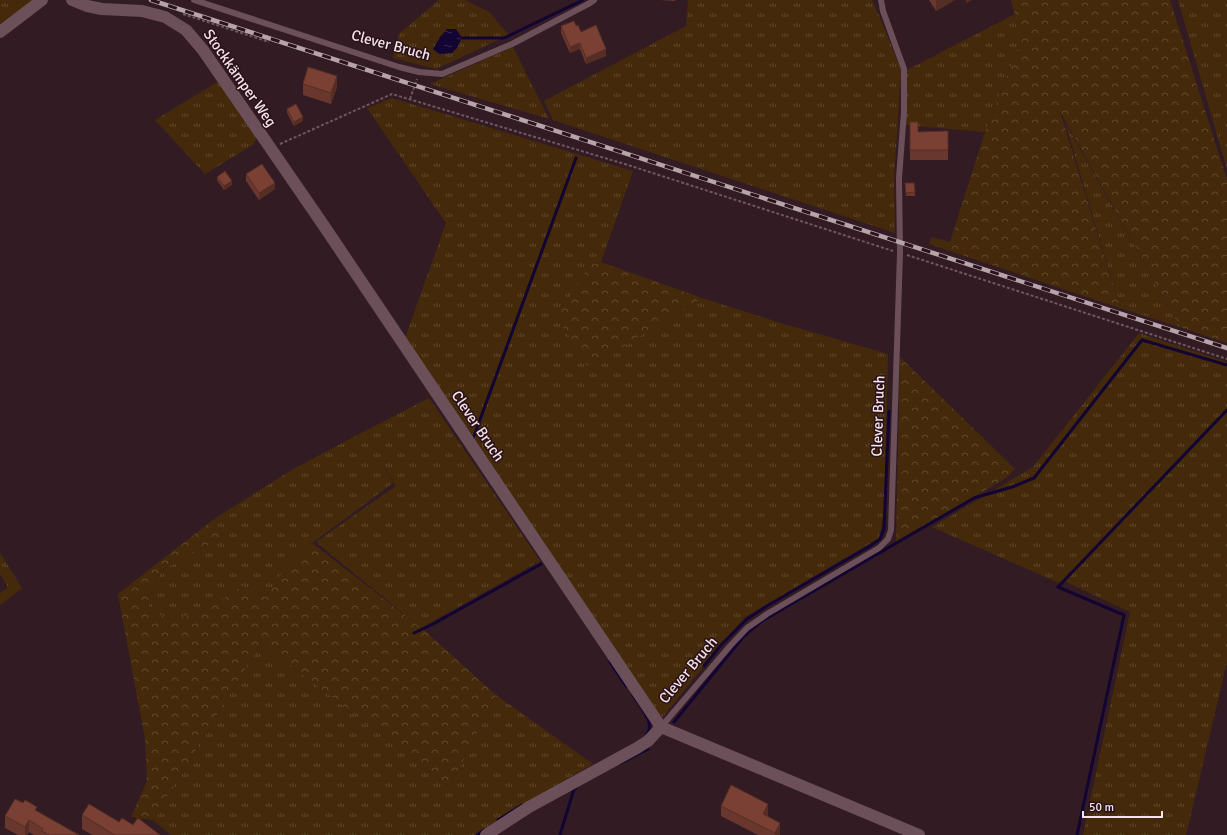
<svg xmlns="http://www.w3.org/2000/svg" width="1227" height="835" font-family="Signika,sans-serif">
  <defs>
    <pattern id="grass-tufts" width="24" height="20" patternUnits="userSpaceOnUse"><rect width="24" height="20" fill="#442a0a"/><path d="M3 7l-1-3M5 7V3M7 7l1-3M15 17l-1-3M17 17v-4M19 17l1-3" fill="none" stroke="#60492e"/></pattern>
    <pattern id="forest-crowns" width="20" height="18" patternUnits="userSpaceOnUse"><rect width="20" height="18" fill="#442a0a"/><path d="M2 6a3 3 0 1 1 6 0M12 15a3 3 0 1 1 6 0" fill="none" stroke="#60492e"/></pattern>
    <pattern id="water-ripples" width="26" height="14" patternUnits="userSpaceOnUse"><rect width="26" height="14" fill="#120533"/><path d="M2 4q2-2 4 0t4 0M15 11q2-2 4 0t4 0" fill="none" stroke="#352951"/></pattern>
  </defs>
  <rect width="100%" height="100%" fill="#331b24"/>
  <!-- grass -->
  <path fill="url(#grass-tufts)" d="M 0,0 L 33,0 L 0,24 Z
    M 439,0 L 465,0 L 489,12 L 509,35 L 436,69 L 393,58 L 399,34 Z
    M 688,0 L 872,0 L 883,25 L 901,70 L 894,179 L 895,233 L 553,120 L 544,101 L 686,26 Z
    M 1178,0 L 1227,0 L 1227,169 Z
    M 1015,14 L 1021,41 L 985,132 L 905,125 L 907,70 Z
    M 513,47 L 549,119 L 430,84 Z
    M 219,81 L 257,135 L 254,144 L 205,174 L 155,120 Z
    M 392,98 L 633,171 L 601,262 L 590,265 L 589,367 L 702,298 L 784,324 L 888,354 L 884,513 L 879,538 L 745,617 L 728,636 L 662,718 L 405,338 L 446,223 L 367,108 Z
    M 1065,122 L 1180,327 L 1120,308 Z
    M 1139,333 L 1227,362 L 1227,662 L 1186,835 L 1083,835 L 1130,612 L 1062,580 L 1059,583 L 932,527 L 1033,467 Z
    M 429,398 L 540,561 L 421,628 L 316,542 L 396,486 L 383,465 L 393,483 L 312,543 L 289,563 L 266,597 L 242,586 L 206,610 L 172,620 L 149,611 L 148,592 L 164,569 L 224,536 L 214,519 L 295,468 L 363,432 Z
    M 0,553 L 22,588 L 0,605 L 0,593 L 8,587 L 0,574 Z
    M 261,643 L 450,787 L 496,695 L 593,764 L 513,810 L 475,835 L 171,835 L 153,820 Z"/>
  <!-- forest -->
  <path fill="url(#forest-crowns)" d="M 1011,0 L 1170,0 L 1227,180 L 1227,343 L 1180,327 L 1060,111 L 1120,308 L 929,244 L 932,237 L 950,242 L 985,132 L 1021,41 Z
    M 601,262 L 702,298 L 589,368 L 557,317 L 590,265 Z
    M 900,357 L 1015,469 L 1006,478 L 896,543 Z
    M 214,519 L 224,536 L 164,569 L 148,592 L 149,611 L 172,620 L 206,610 L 242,586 L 266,597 L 288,563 L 312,543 L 425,631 L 496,695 L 450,787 L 261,643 L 153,820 L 131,817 L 147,781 L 145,739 L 118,594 Z"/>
  <!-- water -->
  <path fill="url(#water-ripples)" d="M 447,29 L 456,29 L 462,38 L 457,48 L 452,53 L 439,54 L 433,49 L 440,37 Z"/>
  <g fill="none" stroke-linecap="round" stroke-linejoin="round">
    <!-- stream -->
    <path stroke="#120533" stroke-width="3" d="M 462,38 L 504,38 L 583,0
      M 474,436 L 576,158
      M 414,633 L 433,624 L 541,564
      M 610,662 L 626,686
      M 704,666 L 720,646 L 747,619 L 767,606 L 870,546 L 880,539 L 884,529 L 889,411
      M 633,695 C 639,705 656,723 647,734
      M 674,722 L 744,636 L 762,621 L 974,498 L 1012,487 L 1034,478 L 1142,340 L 1227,365
      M 621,763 L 648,749
      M 498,820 L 522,805
      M 477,835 L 484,830
      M 560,835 L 574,789 L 576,788
      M 1077,835 L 1124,615 L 1058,587 L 1227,410"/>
    <!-- path -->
    <path stroke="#6e5860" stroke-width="2" stroke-dasharray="3 2" stroke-linecap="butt" d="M 183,14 L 269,42
      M 410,99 L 417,79
      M 280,144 L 392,94 L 628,165 L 893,251
      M 907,255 L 1227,359"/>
    <!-- lane -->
    <path stroke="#6c5059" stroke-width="6" d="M 194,0 L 399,67 L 419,72 L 442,74 L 512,44 L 590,3 L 594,0
      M 661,727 L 730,646 L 747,628 L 767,614 L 879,548 L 888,539 L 891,530 L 900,253 L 899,178 L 904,112 L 904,69 L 883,11 L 881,0"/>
    <!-- street -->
    <path stroke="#6c5059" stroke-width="12" d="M 72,0 L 87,6 L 102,9 L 142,11 L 165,17 L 186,30 L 203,50 L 324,226 L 661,727 L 919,835
      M 0,32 L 42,0
      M 486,835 L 529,807 L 637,748 L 648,741 L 661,727"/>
    <!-- rail casing -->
    <g stroke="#b7a4aa" stroke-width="4.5">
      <path id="rail" d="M 151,0 L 1227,348"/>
    </g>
    <!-- rail -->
    <use href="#rail" stroke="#29121a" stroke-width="3" stroke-dasharray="9" stroke-linecap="butt"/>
  </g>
  <!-- wall -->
  <path fill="#69372d" d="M 660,0 L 675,0 L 675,1 Z
    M 929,0 L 955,0 L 936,11 Z
    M 561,26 L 576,26 L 581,32 L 606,56 L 586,64 L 580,49 L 570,53 L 561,33 Z
    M 303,84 L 337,87 L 331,104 L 303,95 Z
    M 287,109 L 303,121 L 294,126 L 287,113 Z
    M 910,122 L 918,132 L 948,131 L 948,160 L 910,160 Z
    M 246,174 L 275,189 L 259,200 L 246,181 Z
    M 217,177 L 232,185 L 224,190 L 217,180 Z
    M 905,183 L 915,192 L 915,196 L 906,196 Z
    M 721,806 L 768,815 L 768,816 L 780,833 L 780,835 L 758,835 L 721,816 Z
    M 37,811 L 79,835 L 34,835 L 29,832 L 27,835 L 18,835 L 5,828 L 5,816 Z
    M 82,815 L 133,825 L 160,835 L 92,835 L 82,829 Z"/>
  <!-- shaded-wall -->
  <path fill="#552d24" d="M 937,0 L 955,0 L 936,11 L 936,1 Z
    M 966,0 L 972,0 L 966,3 Z
    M 580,43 L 580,49 L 570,53 L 570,47 Z
    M 606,49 L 606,56 L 586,64 L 586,58 Z
    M 337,76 L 337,87 L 331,104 L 331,93 Z
    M 303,117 L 303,121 L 294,126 L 294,122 Z
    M 232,181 L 232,185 L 224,190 L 224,186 Z
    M 275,183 L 275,189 L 259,200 L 259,193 Z
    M 768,804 L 768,815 L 763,825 L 763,814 Z
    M 29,820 L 29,832 L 27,835 L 25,835 L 25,827 Z
    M 780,823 L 780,835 L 775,835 L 775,833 Z"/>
  <!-- building -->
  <path fill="#7a4034" stroke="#552d24" d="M 574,21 L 576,26 L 578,25 L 581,32 L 596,25 L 606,49 L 586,58 L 580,43 L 570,47 L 561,26 Z
    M 308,67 L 337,76 L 331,93 L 303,84 Z
    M 296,104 L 303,117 L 294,122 L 287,109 Z
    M 910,122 L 918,122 L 918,132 L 948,131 L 948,150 L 910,150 Z
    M 262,164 L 275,183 L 259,193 L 246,174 Z
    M 225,171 L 232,181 L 224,186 L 217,177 Z
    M 905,183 L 914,183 L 915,192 L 906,193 Z
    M 731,785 L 768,804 L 763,814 L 780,823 L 775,833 L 721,806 Z
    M 15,799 L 23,803 L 25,800 L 37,807 L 35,810 L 79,835 L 49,835 L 42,831 L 43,829 L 29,820 L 25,827 L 5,816 Z
    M 89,804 L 119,822 L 122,818 L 133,825 L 138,818 L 160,835 L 115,835 L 82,815 Z"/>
  <g text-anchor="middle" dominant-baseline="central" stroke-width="3" stroke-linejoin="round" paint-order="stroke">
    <!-- street labels -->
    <g font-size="15" fill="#f4e3e8" stroke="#29121a">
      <text transform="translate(391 45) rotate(15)">Clever Bruch</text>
      <text transform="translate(240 78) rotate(55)">Stockkämper Weg</text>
      <text transform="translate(878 416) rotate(-88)">Clever Bruch</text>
      <text transform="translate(478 426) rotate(56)">Clever Bruch</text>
      <text transform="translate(688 670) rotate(-50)">Clever Bruch</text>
    </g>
  </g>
  <!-- scale -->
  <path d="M1083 811v6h79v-6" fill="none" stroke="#f4e3e8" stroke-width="2"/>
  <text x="1089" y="811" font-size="12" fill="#f4e3e8" stroke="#29121a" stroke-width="3" paint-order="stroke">50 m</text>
</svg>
